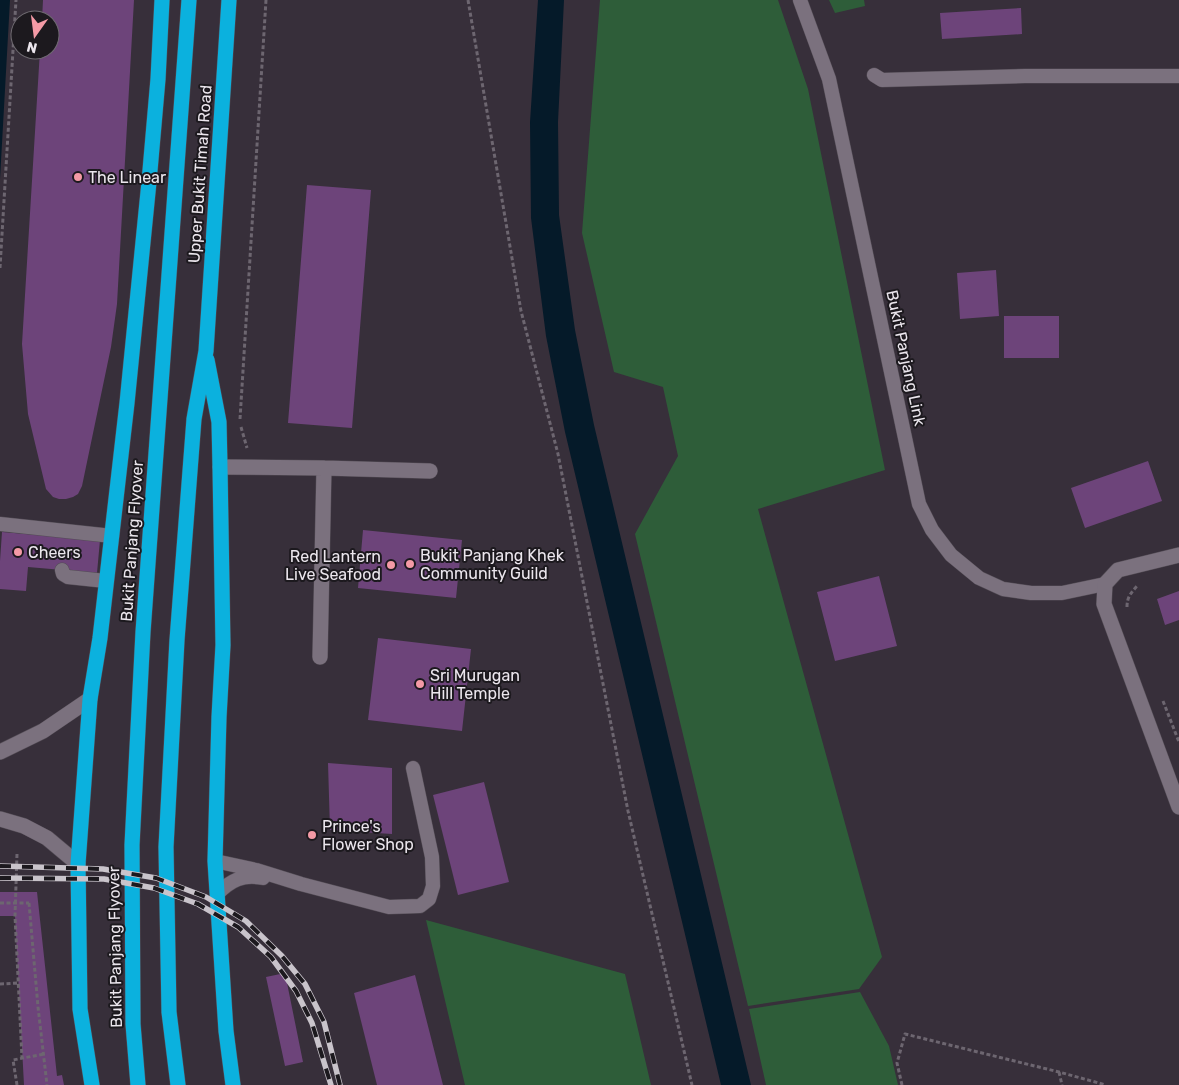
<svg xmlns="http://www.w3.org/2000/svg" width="1179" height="1085" font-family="Rubik,sans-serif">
  <rect width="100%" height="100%" fill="#372f3a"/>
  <!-- green -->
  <path fill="#2e5d39" d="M 600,0 L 778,0 L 808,89 L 885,470 L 758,509 L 882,957 L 859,989 L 748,1006 L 635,534 L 678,456 L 663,387 L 614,372 L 582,233 Z
    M 829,0 L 864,0 L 865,6 L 835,13 Z
    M 426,920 L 625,974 L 651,1085 L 465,1085 Z
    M 860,992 L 889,1046 L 898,1085 L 766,1085 L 749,1009 Z"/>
  <!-- water -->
  <path fill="#051a29" d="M 0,0 L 10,0 L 0,179 Z
    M 538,0 L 564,0 L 558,122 L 559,215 L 575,330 L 594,425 L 751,1085 L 721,1085 L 565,432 L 546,336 L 531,218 L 530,122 Z"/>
  <!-- building -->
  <path fill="#6d447a" d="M 43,0 L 134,0 L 117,304 L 111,347 L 82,486 L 78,494 L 73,497 L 66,499 L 59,499 L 53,497 L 46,489 L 28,414 L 22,344 L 40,50 L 50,50 L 50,20 L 42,20 Z
    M 1021,8 L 1022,34 L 942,39 L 940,13 Z
    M 307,185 L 371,190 L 352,428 L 288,423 Z
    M 996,270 L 999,316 L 960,319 L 957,273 Z
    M 1004,316 L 1059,316 L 1059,358 L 1004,358 Z
    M 1148,461 L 1162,501 L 1085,528 L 1071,488 Z
    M 363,530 L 462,540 L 456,598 L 358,588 Z
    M 2,532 L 100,540 L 97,573 L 28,567 L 26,591 L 0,589 L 0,561 Z
    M 879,576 L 897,646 L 835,661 L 817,592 Z
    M 1179,591 L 1179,620 L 1165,625 L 1157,599 Z
    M 378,638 L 471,649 L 462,731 L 368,720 Z
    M 328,763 L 392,768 L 392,834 L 330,830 Z
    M 484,782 L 509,882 L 458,895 L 433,795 Z
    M 0,892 L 37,892 L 57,1076 L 62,1075 L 64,1085 L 24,1085 L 15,916 L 0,916 Z
    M 285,973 L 303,1062 L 285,1066 L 266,977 Z
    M 415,975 L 443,1085 L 377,1085 L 354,993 Z"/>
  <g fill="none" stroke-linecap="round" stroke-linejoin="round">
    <!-- lane casing -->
    <g stroke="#544d56" stroke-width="15">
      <path id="lane" d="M 800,0 L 829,79 L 919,504 L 932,530 L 951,555 L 979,578 L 1003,589 L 1031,593 L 1062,593 L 1105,584
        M 874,75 L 882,80 L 1025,76 L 1179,76
        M 0,524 L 112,536
        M 62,570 L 63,574 L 68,577 L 106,581
        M 215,861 L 256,870 L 301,884 L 389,907 L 420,906 L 429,899 L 433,886 L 432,857 L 413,768
        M 217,894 C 231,880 243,874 263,878"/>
    </g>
    <!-- street casing -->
    <g stroke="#544d56" stroke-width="16">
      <path id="street" d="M 220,467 L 324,468 L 430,471
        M 1179,555 L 1118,570 L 1105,584 L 1104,604 L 1179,807
        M 320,657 L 324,468"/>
    </g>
    <!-- secondary casing -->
    <g stroke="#544d56" stroke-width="16">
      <path id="secondary" d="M 0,752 L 43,731 L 90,699
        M 0,819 L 24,826 L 47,838 L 78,864"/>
    </g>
    <!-- highway casing -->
    <g stroke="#544d56" stroke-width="16">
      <path id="highway" d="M 207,360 L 219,422 L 220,467 L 223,645 L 219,717 L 215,861 L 226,1031 L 233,1085
        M 92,1085 L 80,1009 L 78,864 L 90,699 L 100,638 L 127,403 L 149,182 L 158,79 L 162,0
        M 138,1085 L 133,1024 L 132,845 L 143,632 L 189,0
        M 178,1085 L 169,1012 L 166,847 L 177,640 L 194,419 L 206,351 L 229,0"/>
    </g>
    <!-- path -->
    <path stroke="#6d6670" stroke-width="3" stroke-dasharray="4 2.5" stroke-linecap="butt" d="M 468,0 L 521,311 L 558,454 L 628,811 L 692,1085
      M 0,268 L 16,0
      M 240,419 L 266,0
      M 241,427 L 247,448
      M 1127,607 C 1127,597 1131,593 1137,586
      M 1163,701 L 1179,742
      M 17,854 L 15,916 L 22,1058
      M 29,903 L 38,1007 L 47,1085
      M 0,984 L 19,983
      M 1059,1072 L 1062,1085
      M 17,1085 L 13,1060 L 44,1054
      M 902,1085 L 897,1063 L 905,1034 L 1059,1072 L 1106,1085"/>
    <!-- lane -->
    <use href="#lane" stroke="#7b717e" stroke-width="14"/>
    <!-- street -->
    <use href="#street" stroke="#7b717e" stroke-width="15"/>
    <!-- secondary -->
    <use href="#secondary" stroke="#7b717e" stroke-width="15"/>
    <!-- highway -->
    <use href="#highway" stroke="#0bb1de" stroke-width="15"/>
    <!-- rail casing -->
    <g stroke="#c9c4cb" stroke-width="5.5">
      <path id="rail" d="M 0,866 L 103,869 L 156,878 L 206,897 L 246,921 L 282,956 L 305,984 L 324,1022 L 340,1085
        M 0,878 L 104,879 L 154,888 L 198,904 L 238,927 L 271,957 L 296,991 L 312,1023 L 331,1085"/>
    </g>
    <!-- rail -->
    <use href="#rail" stroke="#1c191e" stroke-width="4" stroke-dasharray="11" stroke-linecap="butt"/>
    <!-- path-bridge -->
    <path stroke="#6d6670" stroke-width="3" stroke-dasharray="4 2.5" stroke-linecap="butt" d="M 0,903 L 29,903"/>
  </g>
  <!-- markers -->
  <g fill="#f49aa6" stroke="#1c191e" stroke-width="2">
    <circle cx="78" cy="177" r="5"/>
    <circle cx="18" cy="552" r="5"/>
    <circle cx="410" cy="564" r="5"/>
    <circle cx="391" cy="565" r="5"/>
    <circle cx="420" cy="684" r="5"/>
    <circle cx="312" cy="835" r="5"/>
  </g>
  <g text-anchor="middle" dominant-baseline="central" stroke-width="4" stroke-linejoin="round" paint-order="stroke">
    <!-- street labels -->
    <g font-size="16" fill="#ebe6ed" stroke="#1c191e">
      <text transform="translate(200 174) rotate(-86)">Upper Bukit Timah Road</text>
      <text transform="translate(906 358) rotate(78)">Bukit Panjang Link</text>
      <text transform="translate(132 541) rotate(-86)">Bukit Panjang Flyover</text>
      <text transform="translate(115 947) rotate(-91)">Bukit Panjang Flyover</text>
    </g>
    <!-- poi labels -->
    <g font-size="16" fill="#ebe6ed" stroke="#1c191e" text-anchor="start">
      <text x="88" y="177">The Linear</text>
      <text x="28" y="552">Cheers</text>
      <text x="420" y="555">Bukit Panjang Khek<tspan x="420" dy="18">Community Guild</tspan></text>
      <text x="381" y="556" text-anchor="end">Red Lantern<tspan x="381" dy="18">Live Seafood</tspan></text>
      <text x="430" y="675">Sri Murugan<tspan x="430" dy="18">Hill Temple</tspan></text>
      <text x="322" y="826">Prince's<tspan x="322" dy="18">Flower Shop</tspan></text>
    </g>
  </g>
  <!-- north arrow -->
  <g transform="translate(35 35) rotate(194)"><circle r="24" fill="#1c191e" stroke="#6f6b71"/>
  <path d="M0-4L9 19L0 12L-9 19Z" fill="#f49aa6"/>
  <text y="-8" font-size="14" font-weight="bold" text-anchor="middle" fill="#ebe6ed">N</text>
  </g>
</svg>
